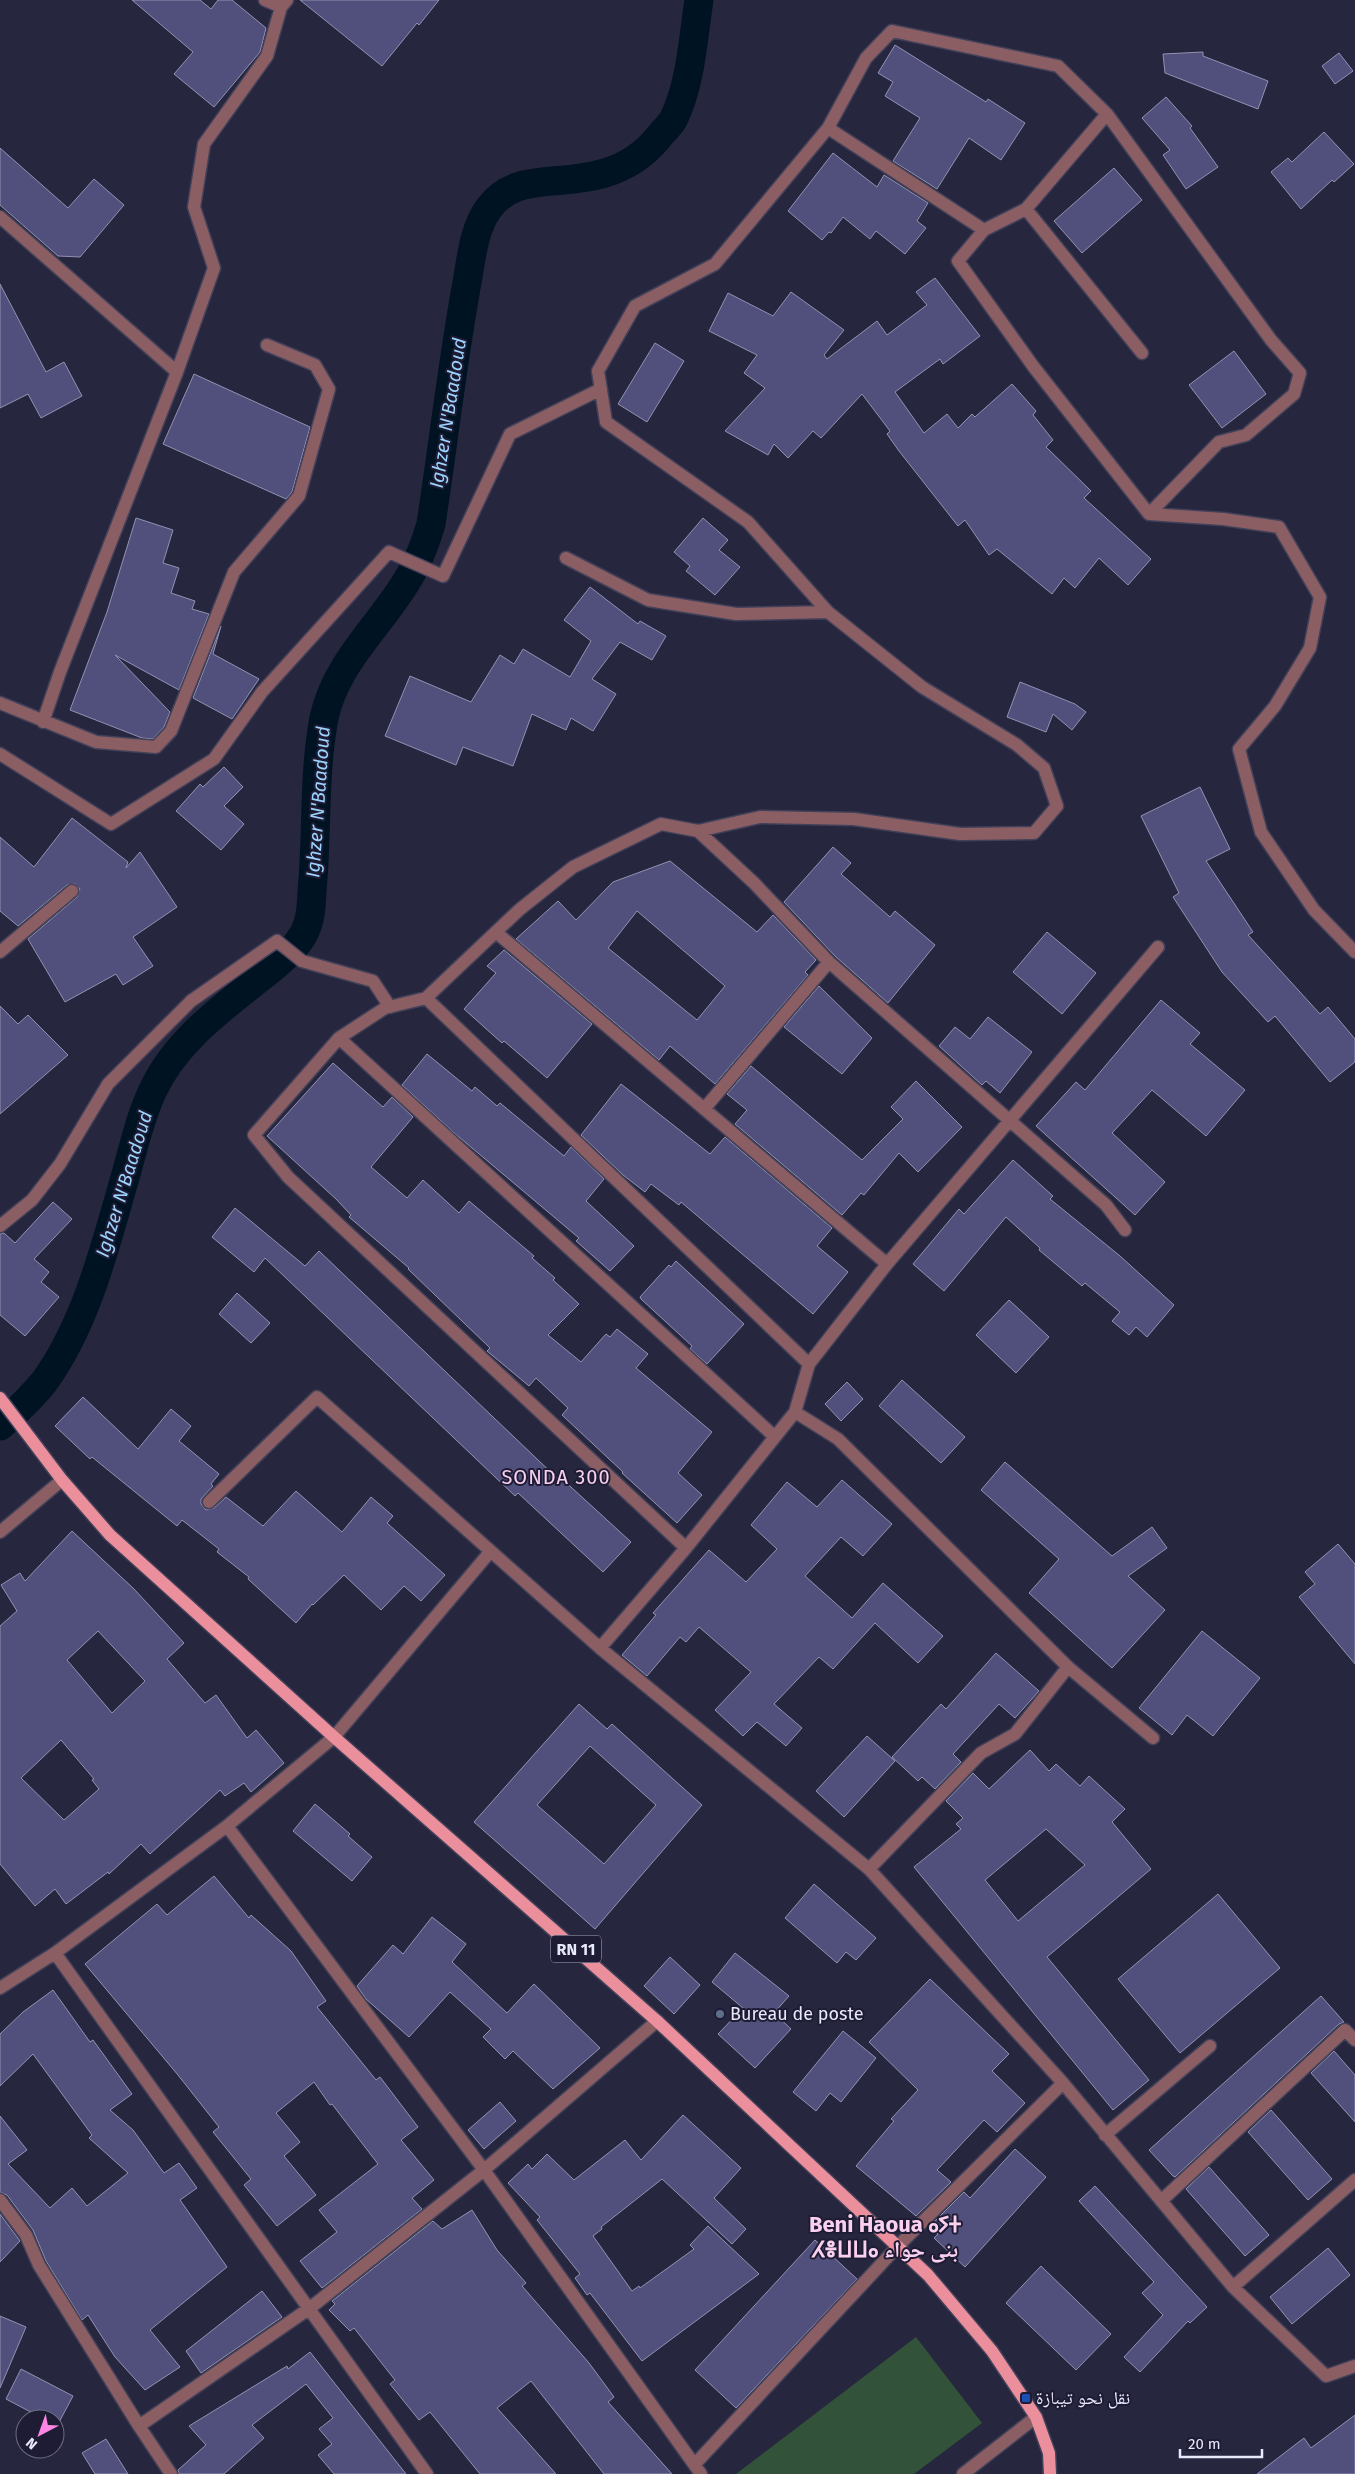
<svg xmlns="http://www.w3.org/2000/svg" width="1355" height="2474" font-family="'Fira Sans','Noto Naskh Arabic','Noto Sans Tifinagh',sans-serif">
  <rect width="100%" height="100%" fill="#27263f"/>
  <!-- green -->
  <path fill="#32523a" d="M 916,2337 L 982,2423 L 914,2474 L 736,2474 Z"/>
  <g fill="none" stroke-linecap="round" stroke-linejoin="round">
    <!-- canal -->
    <path stroke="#001322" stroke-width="29" d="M 0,1426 C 16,1412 31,1398 44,1382 C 87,1323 106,1243 126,1174 C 134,1146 140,1117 153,1090 C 174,1045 213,1015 251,985 C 270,970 290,956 303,935 C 313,918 311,897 313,879 C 317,825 314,771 324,718 C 336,660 385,622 412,572 C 420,557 426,541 431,524 C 443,445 452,366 466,288 C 471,262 473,229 489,208 C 505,186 527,183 552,181 C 598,178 633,171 662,133 C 666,129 671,124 674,118 C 691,83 693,38 699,0"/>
  </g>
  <!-- building -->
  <path fill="#51507d" stroke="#9292b2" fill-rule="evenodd" d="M 132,0 L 200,0 L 211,9 L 218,0 L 232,0 L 266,28 L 260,52 L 214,107 L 174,74 L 193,52 Z
    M 300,0 L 439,0 L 419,25 L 417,23 L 382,66 Z
    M 895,45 L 986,102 L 988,99 L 1025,123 L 1001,160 L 969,138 L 937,189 L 893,161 L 920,118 L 885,96 L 893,82 L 878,73 Z
    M 1203,52 L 1203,56 L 1268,81 L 1258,109 L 1165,73 L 1163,54 Z
    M 1339,53 L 1353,71 L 1335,84 L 1322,66 Z
    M 1166,97 L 1192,126 L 1190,128 L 1218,167 L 1186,189 L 1163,155 L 1170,150 L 1142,118 Z
    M 1324,132 L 1354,164 L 1334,182 L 1332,180 L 1301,209 L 1271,172 L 1288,158 L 1292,162 Z
    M 0,148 L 68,208 L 94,179 L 124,205 L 80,257 L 58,256 L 0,205 Z
    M 833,153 L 877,187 L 884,175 L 928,203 L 917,221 L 926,228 L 905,254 L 876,231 L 870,239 L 843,217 L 831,233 L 829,232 L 822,240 L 788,211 Z
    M 1114,168 L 1142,200 L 1082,253 L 1054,221 Z
    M 935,278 L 980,336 L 943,364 L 940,359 L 895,392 L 924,433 L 947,414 L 958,428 L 972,414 L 975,417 L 1012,384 L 1036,411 L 1033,415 L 1053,440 L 1046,447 L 1091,491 L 1084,498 L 1151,559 L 1128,585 L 1099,558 L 1075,588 L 1064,578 L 1052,594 L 997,549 L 989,555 L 965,520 L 958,526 L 899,451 L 887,434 L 890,431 L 862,394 L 821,438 L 813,431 L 788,458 L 774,444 L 768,455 L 725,431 L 765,388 L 744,373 L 757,355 L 709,331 L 728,293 L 773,316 L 791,292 L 844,330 L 824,355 L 827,359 L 877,321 L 887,335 L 927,305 L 916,292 Z
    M 0,284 L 46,372 L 64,362 L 82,396 L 41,418 L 28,394 L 0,408 Z
    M 655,343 L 684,361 L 647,422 L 618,404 Z
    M 1234,351 L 1266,394 L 1222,428 L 1189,385 Z
    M 194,374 L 310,427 L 292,492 L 286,499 L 163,444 Z
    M 136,518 L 173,530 L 163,563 L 179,568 L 171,593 L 195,601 L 192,609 L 209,614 L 179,690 L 115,655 L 170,712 L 164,727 L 153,739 L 142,738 L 70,710 L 107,612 Z
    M 703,518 L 728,540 L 719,550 L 740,567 L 715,595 L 686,571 L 690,566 L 674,552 Z
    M 590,587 L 638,624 L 640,621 L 666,636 L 652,660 L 620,642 L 592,679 L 616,694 L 593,731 L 571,718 L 566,730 L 532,714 L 513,766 L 463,747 L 456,765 L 385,736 L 410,676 L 471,702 L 500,655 L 514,664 L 523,649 L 570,677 L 591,641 L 564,620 Z
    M 221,626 L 213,654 L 259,679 L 232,719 L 193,698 Z
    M 1020,682 L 1075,704 L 1086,712 L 1072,730 L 1053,714 L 1046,732 L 1007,717 Z
    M 224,767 L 243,787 L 224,806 L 244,824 L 221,850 L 176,811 L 200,784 L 203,787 Z
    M 1200,787 L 1230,849 L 1206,861 L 1253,932 L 1248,935 L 1320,1014 L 1328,1007 L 1355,1039 L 1355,1062 L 1330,1082 L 1275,1016 L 1268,1022 L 1222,972 L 1173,897 L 1179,893 L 1141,816 Z
    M 72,818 L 128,862 L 126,868 L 140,852 L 177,907 L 133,937 L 153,966 L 123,985 L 116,974 L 65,1002 L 28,939 L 77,897 L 80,889 L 75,884 L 67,885 L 18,926 L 0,911 L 0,837 L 34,867 Z
    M 833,847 L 851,863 L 841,874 L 890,917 L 895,911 L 935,945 L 888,1003 L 835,956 L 784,902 Z
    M 670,861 L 757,932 L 773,915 L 816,960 L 805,972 L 808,975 L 715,1084 L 670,1046 L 659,1060 L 516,939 L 558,901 L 576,920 L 613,882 ZM 637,911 L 725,986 L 697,1020 L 608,948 Z
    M 1047,932 L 1096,973 L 1062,1014 L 1013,972 Z
    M 504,950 L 592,1024 L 547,1078 L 504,1041 L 502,1043 L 464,1009 L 496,973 L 487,966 Z
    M 819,986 L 872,1038 L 842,1074 L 784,1027 Z
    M 1161,1000 L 1200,1033 L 1190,1044 L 1245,1090 L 1206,1136 L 1152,1090 L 1112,1133 L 1165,1182 L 1135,1215 L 1036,1126 L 1076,1082 L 1085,1090 Z
    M 0,1006 L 18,1024 L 28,1015 L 68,1055 L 0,1114 Z
    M 988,1017 L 1032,1052 L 1000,1093 L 986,1081 L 982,1085 L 939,1046 L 955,1027 L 970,1039 Z
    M 427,1054 L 472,1091 L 475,1087 L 497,1106 L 500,1103 L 564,1156 L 571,1147 L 604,1179 L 586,1201 L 634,1246 L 610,1271 L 576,1241 L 579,1238 L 453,1132 L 402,1085 Z
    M 333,1063 L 383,1107 L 392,1097 L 413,1117 L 371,1167 L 407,1198 L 423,1180 L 459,1213 L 469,1201 L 534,1256 L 532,1258 L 555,1278 L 553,1280 L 579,1304 L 548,1335 L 581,1362 L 606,1334 L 610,1337 L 617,1329 L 648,1354 L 636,1368 L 712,1432 L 678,1473 L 702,1495 L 677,1523 L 622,1473 L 623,1472 L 562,1415 L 568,1408 L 536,1378 L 529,1386 L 487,1351 L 490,1348 L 408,1269 L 409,1268 L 349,1217 L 351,1215 L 336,1199 L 267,1136 Z
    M 751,1066 L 862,1160 L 903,1119 L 891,1107 L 916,1081 L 962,1127 L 918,1172 L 899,1153 L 864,1195 L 861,1193 L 842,1215 L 735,1124 L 747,1110 L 727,1094 Z
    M 621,1084 L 710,1154 L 725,1137 L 832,1228 L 817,1246 L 848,1272 L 813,1314 L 681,1202 L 679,1205 L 651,1184 L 645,1192 L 623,1175 L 581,1135 Z
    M 1013,1160 L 1053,1196 L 1050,1199 L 1120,1256 L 1174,1305 L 1147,1337 L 1136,1327 L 1129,1335 L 1112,1321 L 1120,1312 L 1085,1283 L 1082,1286 L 1039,1250 L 1040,1248 L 1006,1217 L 944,1291 L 913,1264 L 959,1209 L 964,1214 Z
    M 53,1202 L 72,1219 L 34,1259 L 49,1272 L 41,1282 L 59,1297 L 25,1336 L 0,1315 L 0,1234 L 4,1233 L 15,1243 Z
    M 235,1208 L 305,1266 L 319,1251 L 558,1479 L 560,1477 L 631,1542 L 603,1572 L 518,1493 L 515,1496 L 265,1258 L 254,1272 L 212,1237 Z
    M 676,1261 L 744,1324 L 707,1364 L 690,1349 L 692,1346 L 641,1299 L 640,1297 L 669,1265 L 671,1267 Z
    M 237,1293 L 270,1323 L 251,1343 L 219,1314 Z
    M 1009,1300 L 1049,1337 L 1016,1373 L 976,1335 Z
    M 902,1380 L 965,1437 L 941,1463 L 879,1406 Z
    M 847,1382 L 863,1399 L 841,1421 L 825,1404 Z
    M 83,1397 L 138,1449 L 171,1409 L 191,1426 L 179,1441 L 219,1474 L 211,1484 L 213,1486 L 201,1499 L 201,1504 L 206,1510 L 214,1508 L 226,1497 L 263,1526 L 296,1491 L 342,1532 L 371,1497 L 393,1516 L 387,1523 L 445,1575 L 421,1601 L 404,1586 L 381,1610 L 344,1575 L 313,1605 L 312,1604 L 296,1623 L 248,1579 L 249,1577 L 217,1552 L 219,1549 L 182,1520 L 177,1526 L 92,1457 L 90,1459 L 55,1426 Z
    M 1005,1462 L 1112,1556 L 1152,1527 L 1167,1548 L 1128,1576 L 1165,1610 L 1112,1668 L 1029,1593 L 1059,1559 L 981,1490 Z
    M 842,1480 L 892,1524 L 863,1556 L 841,1537 L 805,1576 L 852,1618 L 883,1583 L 943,1636 L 918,1663 L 875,1623 L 833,1669 L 819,1657 L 774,1704 L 802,1728 L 786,1746 L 757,1722 L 743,1736 L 715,1710 L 751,1672 L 699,1627 L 686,1642 L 680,1637 L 647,1676 L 622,1655 L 656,1615 L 653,1613 L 709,1550 L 746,1582 L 777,1549 L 751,1525 L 787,1482 L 817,1507 Z
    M 72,1531 L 134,1589 L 184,1643 L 167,1659 L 205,1703 L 216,1695 L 247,1738 L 256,1730 L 284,1763 L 251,1792 L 244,1783 L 225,1796 L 220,1790 L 150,1854 L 141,1844 L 109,1874 L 108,1872 L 66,1904 L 55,1889 L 35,1906 L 0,1864 L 0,1626 L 17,1611 L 1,1585 L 20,1573 L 25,1581 ZM 98,1631 L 145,1681 L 112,1713 L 67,1660 ZM 61,1740 L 94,1779 L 92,1780 L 99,1789 L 64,1820 L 21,1778 Z
    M 1338,1544 L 1355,1564 L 1355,1664 L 1299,1597 L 1315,1584 L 1305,1572 Z
    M 1202,1631 L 1260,1678 L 1213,1736 L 1187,1715 L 1172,1735 L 1139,1708 Z
    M 996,1653 L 1039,1691 L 1015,1718 L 999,1704 L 953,1754 L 961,1762 L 935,1789 L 922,1777 L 918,1781 L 892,1757 L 941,1704 L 946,1709 Z
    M 579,1704 L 607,1729 L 612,1724 L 702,1805 L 595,1929 L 474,1822 ZM 590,1746 L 656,1805 L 604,1864 L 537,1805 Z
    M 867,1736 L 895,1761 L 844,1817 L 816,1791 Z
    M 1030,1750 L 1049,1771 L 1056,1764 L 1080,1786 L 1089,1776 L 1125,1809 L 1112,1822 L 1151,1869 L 1047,1957 L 1149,2080 L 1113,2110 L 914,1867 L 961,1829 L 956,1824 L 963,1818 L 946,1801 L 973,1773 L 989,1789 ZM 1046,1829 L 1085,1865 L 1018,1921 L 985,1880 Z
    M 315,1804 L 350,1834 L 348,1836 L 372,1857 L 352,1881 L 293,1831 Z
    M 214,1876 L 249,1918 L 251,1915 L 291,1951 L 326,2001 L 317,2007 L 376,2080 L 380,2077 L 418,2127 L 401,2140 L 434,2180 L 412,2198 L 422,2209 L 322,2288 L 300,2261 L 337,2232 L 319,2210 L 378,2164 L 332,2104 L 330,2105 L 314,2082 L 276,2113 L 300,2142 L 284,2156 L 316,2195 L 277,2226 L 244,2185 L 251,2179 L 213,2132 L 219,2127 L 178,2075 L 85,1964 L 157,1904 L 167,1915 Z
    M 814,1884 L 876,1938 L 856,1960 L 846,1952 L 837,1963 L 785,1918 Z
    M 1218,1894 L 1280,1968 L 1180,2053 L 1118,1979 Z
    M 432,1917 L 466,1944 L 452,1962 L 507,2013 L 534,1984 L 600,2048 L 553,2089 L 513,2051 L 505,2059 L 483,2037 L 491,2029 L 450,1992 L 409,2037 L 366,1999 L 357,1986 L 393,1945 L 403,1954 Z
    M 735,1953 L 789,1996 L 774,2013 L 791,2029 L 755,2068 L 718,2034 L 743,2008 L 712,1982 Z
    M 670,1957 L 700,1985 L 674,2014 L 644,1986 Z
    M 930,1979 L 1009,2054 L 992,2071 L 1025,2103 L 997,2132 L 984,2120 L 937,2170 L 951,2182 L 916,2216 L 856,2166 L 894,2121 L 891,2119 L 918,2090 L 869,2042 Z
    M 53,1990 L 90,2042 L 93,2040 L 132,2094 L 110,2110 L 133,2130 L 164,2173 L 179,2163 L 197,2188 L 180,2200 L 227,2267 L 150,2330 L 180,2367 L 145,2390 L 115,2357 L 88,2315 L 82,2320 L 46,2261 L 33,2230 L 7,2195 L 0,2192 L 0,2116 L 27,2150 L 8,2164 L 50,2208 L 72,2188 L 87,2206 L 128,2173 L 89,2138 L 92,2135 L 33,2054 L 0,2086 L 0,2034 L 23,2012 Z
    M 1321,1996 L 1344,2022 L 1339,2024 L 1175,2177 L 1173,2176 L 1149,2150 Z
    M 843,2031 L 876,2058 L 841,2102 L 830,2093 L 816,2111 L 793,2092 Z
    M 1334,2051 L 1355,2075 L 1355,2122 L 1311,2073 Z
    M 500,2102 L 516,2121 L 484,2149 L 468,2130 Z
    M 1271,2110 L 1332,2179 L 1308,2200 L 1248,2132 Z
    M 683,2115 L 741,2168 L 714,2198 L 746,2229 L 732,2244 L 662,2179 L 601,2227 L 602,2229 L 593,2236 L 632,2291 L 639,2286 L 640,2288 L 694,2249 L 690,2245 L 708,2226 L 759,2274 L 642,2361 L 590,2293 L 587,2295 L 575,2278 L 580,2274 L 537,2220 L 540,2217 L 508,2183 L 528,2164 L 532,2169 L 547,2154 L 574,2180 L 625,2140 L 641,2160 Z
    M 1015,2149 L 1046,2177 L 965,2267 L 934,2238 L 938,2234 L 929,2227 L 964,2192 L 970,2198 Z
    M 1209,2167 L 1269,2235 L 1245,2256 L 1186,2189 Z
    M 1095,2186 L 1207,2307 L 1190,2323 L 1188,2321 L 1140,2372 L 1124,2357 L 1163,2315 L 1142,2293 L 1154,2282 L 1079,2201 Z
    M 472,2210 L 497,2250 L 526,2283 L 522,2286 L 589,2363 L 614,2397 L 608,2402 L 672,2474 L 604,2474 L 531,2381 L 497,2408 L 556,2474 L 480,2474 L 430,2412 L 419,2420 L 390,2384 L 395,2380 L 354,2328 L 350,2331 L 329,2310 L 335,2304 L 332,2301 L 433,2221 L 442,2229 Z
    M 0,2214 L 20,2241 L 0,2262 Z
    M 815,2240 L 857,2279 L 736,2408 L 695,2370 Z
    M 1328,2248 L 1350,2275 L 1292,2324 L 1270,2297 Z
    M 1041,2266 L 1111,2334 L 1076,2370 L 1006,2303 Z
    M 262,2291 L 282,2317 L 201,2373 L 186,2351 Z
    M 0,2316 L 26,2327 L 0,2388 Z
    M 310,2352 L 406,2474 L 334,2474 L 318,2455 L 332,2444 L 319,2429 L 333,2418 L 306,2384 L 252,2425 L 264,2438 L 224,2474 L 179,2474 L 178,2470 L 206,2445 L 189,2426 L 287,2366 L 288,2369 Z
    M 21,2369 L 73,2396 L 57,2426 L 55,2425 L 55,2419 L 44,2419 L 6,2399 Z
    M 1355,2415 L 1355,2474 L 1257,2474 L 1304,2438 L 1311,2448 Z
    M 106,2439 L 128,2474 L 95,2474 L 82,2453 Z"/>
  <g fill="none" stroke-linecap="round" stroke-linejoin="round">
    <!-- street casing -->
    <g stroke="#424159" stroke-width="15">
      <path id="street" d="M 265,0 L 281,7
        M 1107,114 L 1271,340 L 1300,373 L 1294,394 L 1246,435 L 1219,442 L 1149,514
        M 828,128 L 984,230
        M 1026,209 L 1142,353
        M 0,217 L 177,372 L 60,672 L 43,722
        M 177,372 L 214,268 L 194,207 L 204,144 L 267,56 L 281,7 L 287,0
        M 566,558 L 648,600 L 736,614 L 828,612
        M 0,703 L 96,742 L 156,747 L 171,731 L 234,572 L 299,496 L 329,389 L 315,365 L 267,345
        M 0,754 L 111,824 L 214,759 L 262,692 L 389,552 L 443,576 L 510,434 L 601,389
        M 497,933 L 887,1264
        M 0,952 L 72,891
        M 426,998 L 809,1364
        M 339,1038 L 775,1437
        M 704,1109 L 829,962
        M 0,1226 L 32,1200 L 60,1164 L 108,1084 L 191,1001 L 277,941 L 302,961 L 373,981 L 390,1007
        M 1125,1230 L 1106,1205 L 829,962 L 754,883 L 698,831 L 760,817 L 854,819 L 960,834 L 1034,833 L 1057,806 L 1044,768 L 1017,745 L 922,687 L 828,612 L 748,522 L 606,422 L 598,371 L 635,306 L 715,264 L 828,128 L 866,58 L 892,31 L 1058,66 L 1107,114 L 1026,209 L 984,230 L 958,261 L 1033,366 L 1149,514 L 1223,519 L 1279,527 L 1320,597 L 1310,648 L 1275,706 L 1239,749 L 1261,832 L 1314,910 L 1355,952
        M 795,1412 L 838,1439 L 1068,1667 L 1015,1734 L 981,1753 L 869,1869
        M 209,1502 L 317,1397 L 600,1648 L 869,1869 L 1063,2083 L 1233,2287 L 1326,2376 L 1355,2366
        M 0,1532 L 62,1480
        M 686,1548 L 288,1177 L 254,1135 L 339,1038 L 385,1008 L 426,998 L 519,910 L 573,867 L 661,824 L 698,831
        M 600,1648 L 686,1548 L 795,1412 L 809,1364 L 887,1264 L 1158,947
        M 1068,1667 L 1153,1738
        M 227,1826 L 484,2170 L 701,2474
        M 55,1953 L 427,2474
        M 0,1988 L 55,1953 L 227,1826 L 334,1737 L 490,1552
        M 1105,2135 L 1210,2046
        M 0,2200 L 26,2235 L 39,2265 L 139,2426 L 310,2308 L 484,2170 L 657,2021
        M 1161,2201 L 1345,2030 L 1355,2040
        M 1233,2287 L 1355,2180
        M 139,2426 L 171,2474
        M 695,2464 L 898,2246 L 1063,2083
        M 963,2474 L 1036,2417"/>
    </g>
    <!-- primary casing -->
    <g stroke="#424159" stroke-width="15">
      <path id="primary" d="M 0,1398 L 62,1480 L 110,1535 L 334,1737 L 657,2021 L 928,2275 L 992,2351 L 1036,2417 L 1049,2453 L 1050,2474"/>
    </g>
    <!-- street -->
    <use href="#street" stroke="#8b5e63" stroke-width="12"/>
    <!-- primary -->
    <use href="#primary" stroke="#ec8f9c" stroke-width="12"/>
  </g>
  <!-- markers -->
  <circle fill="#5c6f8a" stroke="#1e1c35" stroke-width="2" cx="720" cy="2014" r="5"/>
  <rect fill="#1a4fb4" stroke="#1e1c35" stroke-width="2" x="1021" y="2393" width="10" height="10" rx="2.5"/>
  <g text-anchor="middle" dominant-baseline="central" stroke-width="4" stroke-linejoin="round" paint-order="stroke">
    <!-- shield labels -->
    <rect fill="#1e1c35" stroke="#ababbe" stroke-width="1" x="551" y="1935.5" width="50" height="27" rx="4"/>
    <g font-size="16" font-weight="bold" fill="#e7e8f9">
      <text x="576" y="1949">RN 11</text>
    </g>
    <!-- poi labels -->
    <g font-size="18" fill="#e7e8f9" stroke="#1e1c35" text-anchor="start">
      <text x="730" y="2014">Bureau de poste</text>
      <text x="1036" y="2398">نقل نحو تيبازة</text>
    </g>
    <!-- water labels -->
    <g font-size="19" font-style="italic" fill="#9dd4fe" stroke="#1e1c35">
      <text transform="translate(448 413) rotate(-81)">Ighzer N'Baadoud</text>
      <text transform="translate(318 802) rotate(-86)">Ighzer N'Baadoud</text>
      <text transform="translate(124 1184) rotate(-73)">Ighzer N'Baadoud</text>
    </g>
    <!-- quarter labels -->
    <g font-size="20" letter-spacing="1" fill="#f9d0ee" stroke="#1e1c35">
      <text x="556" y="1477">SONDA 300</text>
    </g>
    <!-- district labels -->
    <g font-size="22" font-weight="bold" fill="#f9d0ee" stroke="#1e1c35">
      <text x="885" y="2224">Beni Haoua ⴰⵢⵜ<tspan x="885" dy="25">ⵃⴻⵡⵡⴰ بنى حواء</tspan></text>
    </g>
  </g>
  <!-- north arrow -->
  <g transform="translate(40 2434) rotate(221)"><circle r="24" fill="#1e1c35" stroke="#6e6e83"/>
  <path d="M0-4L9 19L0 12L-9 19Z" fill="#fc86e3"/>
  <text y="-8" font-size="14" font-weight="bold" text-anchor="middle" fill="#e7e8f9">N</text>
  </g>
  <!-- scale -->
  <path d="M1180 2449v8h82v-8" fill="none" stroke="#e7e8f9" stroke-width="2.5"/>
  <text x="1188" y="2449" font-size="15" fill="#e7e8f9" stroke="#1e1c35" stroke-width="4" paint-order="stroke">20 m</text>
</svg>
